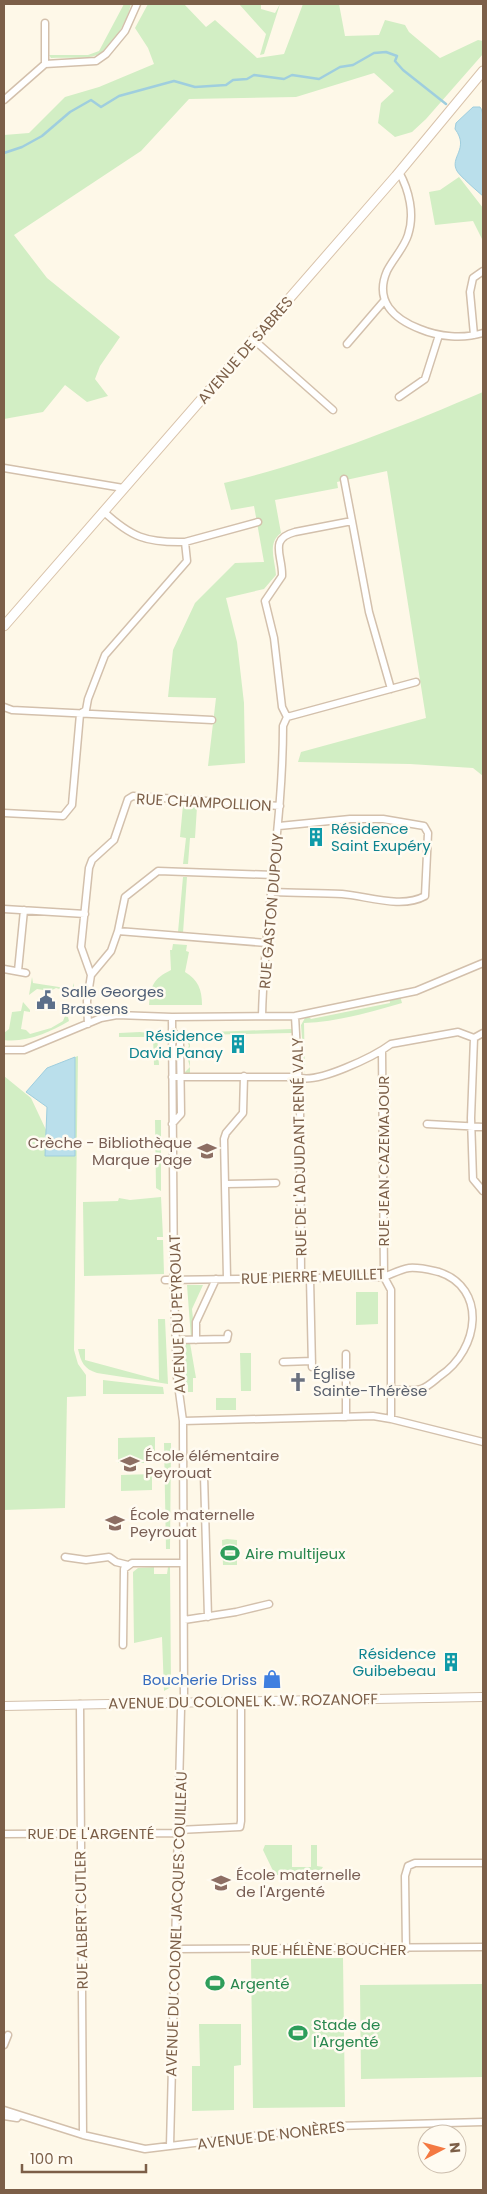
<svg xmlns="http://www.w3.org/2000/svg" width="487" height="2194" font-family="Poppins,sans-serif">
  <rect width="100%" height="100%" fill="#fef8e8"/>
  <!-- green -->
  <path fill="#d2eec4" d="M 124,4 L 131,4 C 127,21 112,51 94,56 C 81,59 64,57 51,58 L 49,55 L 88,55 L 99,51 Z
    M 148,4 L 184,4 L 206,27 L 215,20 L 257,58 L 284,54 L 303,4 L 339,4 L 345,36 L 379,35 L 385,20 L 405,25 L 409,32 L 440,58 L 478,40 L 483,41 L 483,54 L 426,119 L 412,132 L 395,137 L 378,123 L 381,103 L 394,91 L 374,73 L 296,97 L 189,99 L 141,151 L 14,235 L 47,278 L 120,337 L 100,366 L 95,379 L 108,396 L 87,402 L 65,385 L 43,412 L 4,419 L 4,135 L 29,133 L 65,97 L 99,87 L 154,64 L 148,48 L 135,28 Z
    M 239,4 L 261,4 L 261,9 L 275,13 L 280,4 L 264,54 L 260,55 L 266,34 Z
    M 459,177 L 483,208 L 483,241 L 473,221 L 435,225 L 429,192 L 440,190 Z
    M 483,392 L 483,776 L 473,768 L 410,764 L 298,762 L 301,752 L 426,718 L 387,471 L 337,482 L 338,488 L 275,500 L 281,533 C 267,543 275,560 276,575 L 264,589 L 226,598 L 237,642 L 244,703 L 245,763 L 208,766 L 216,698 L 168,697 L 173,650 L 195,603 L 235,563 L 264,562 L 254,506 L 231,510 L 224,483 C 310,463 401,427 483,392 Z
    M 183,805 L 197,807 L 195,838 L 190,838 L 188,864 L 183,864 L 186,838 L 180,837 Z
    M 183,877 L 187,877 L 183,933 L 178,932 Z
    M 173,944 L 187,945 L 186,951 L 189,952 L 185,972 C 198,980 202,989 202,1005 L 149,1005 C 151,985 153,979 171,970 L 170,950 L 172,950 Z
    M 32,977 L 33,983 L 72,989 L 74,983 L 74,996 L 70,997 L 66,991 L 56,988 L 50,991 L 37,989 L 29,995 Z
    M 400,996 L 402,1003 C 371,1012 337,1022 304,1023 L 305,1075 L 301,1025 L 305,1018 L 309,1017 L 311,1019 L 390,1003 L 389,998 Z
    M 23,1002 L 30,1010 L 30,1012 L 24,1011 L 21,1029 L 26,1030 L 30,1034 L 51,1028 L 63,1021 L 65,1016 L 68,1017 L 69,1021 C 50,1032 26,1043 4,1040 L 4,1033 L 9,1029 L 12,1012 L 21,1011 Z
    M 292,1029 L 292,1033 L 190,1035 L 190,1073 L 184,1073 L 190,1067 L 188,1060 L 189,1050 L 187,1049 L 189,1046 L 187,1040 L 189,1038 L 187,1036 L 183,1040 L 185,1033 Z
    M 140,1032 L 157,1034 L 159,1065 L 154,1065 L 153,1037 L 119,1037 L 119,1033 Z
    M 78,1056 L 74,1350 L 78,1364 L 86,1375 L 86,1396 L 67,1397 L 65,1508 L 4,1510 L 4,1076 L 31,1098 L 47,1132 L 75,1156 L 75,1057 Z
    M 155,1120 L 161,1120 L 161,1191 L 156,1188 Z
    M 161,1197 L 163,1237 L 157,1237 L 157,1240 L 163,1240 L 164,1274 L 84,1276 L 83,1202 L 118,1201 L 119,1198 L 130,1200 Z
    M 187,1285 L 203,1285 L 192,1309 L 195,1338 L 191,1338 Z
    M 356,1292 L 378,1292 L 378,1324 L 356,1325 Z
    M 158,1319 L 165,1319 L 168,1384 L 97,1373 C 84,1369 81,1362 78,1349 L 85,1349 L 85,1360 L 159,1380 Z
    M 185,1343 L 190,1343 L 196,1378 L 193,1378 L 193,1392 L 188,1392 L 188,1385 L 186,1385 Z
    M 240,1353 L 251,1353 L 251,1391 L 241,1391 Z
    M 103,1380 L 163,1387 L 164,1394 L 103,1394 Z
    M 216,1398 L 236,1398 L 236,1410 L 216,1410 Z
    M 155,1437 L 155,1463 L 118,1463 L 118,1438 Z
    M 164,1443 L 171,1443 L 170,1549 L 166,1549 Z
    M 152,1474 L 152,1490 L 121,1491 L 121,1475 Z
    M 227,1539 L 237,1540 L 237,1565 L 223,1565 L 222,1540 Z
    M 154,1567 L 154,1574 L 167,1574 L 168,1567 L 170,1567 L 171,1687 L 164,1691 L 162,1637 L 134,1643 L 133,1572 L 138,1568 Z
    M 265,1845 L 292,1845 L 292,1867 L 311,1867 L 311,1845 L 317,1845 L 317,1866 L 323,1867 L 318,1875 L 275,1875 L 263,1850 Z
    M 343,1958 L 345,2107 L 253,2108 L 251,1959 Z
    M 483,1984 L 483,2077 L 361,2079 L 360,1985 Z
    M 199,2024 L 241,2024 L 241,2065 L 234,2066 L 234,2110 L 192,2111 L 192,2066 L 200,2066 Z"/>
  <!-- water -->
  <path fill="#badfeb" stroke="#9fcede" d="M 473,107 L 480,107 C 485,113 481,123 483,131 L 483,196 C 478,192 459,175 457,171 C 449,157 470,149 455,129 L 456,123 Z
    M 75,1057 L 75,1156 L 45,1156 L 47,1107 L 26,1092 L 47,1068 Z"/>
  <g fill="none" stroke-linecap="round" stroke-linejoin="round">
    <!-- stream -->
    <path stroke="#9fcede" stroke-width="2.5" d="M 4,153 L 22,147 L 42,136 L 70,112 L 91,100 L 101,107 L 119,96 L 174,81 L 195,87 L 226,85 L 233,80 L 247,79 L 254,75 L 284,79 L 292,75 L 319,79 L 340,67 L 353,65 L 374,53 L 386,52 L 397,56 L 395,61 L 403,70 L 446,104"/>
    <!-- minor casing -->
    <g stroke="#d3c0ac" stroke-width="9">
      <path id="minor" d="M 45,23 L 45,64
        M 4,100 L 45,64 L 96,61 L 106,54 L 125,31 L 137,4
        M 399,172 C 409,190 415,214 408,235 C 404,248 393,259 387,271 C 374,301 394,319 420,329 C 439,337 463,339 483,333
        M 474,335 L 470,292 L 473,278 L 483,271
        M 254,340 L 333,410
        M 347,344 L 384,301
        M 399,397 L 425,379 L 439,335
        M 4,468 L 123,488
        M 344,479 L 352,521
        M 185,542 L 258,522
        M 4,707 L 12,710 L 212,720
        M 80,714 L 86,710 L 88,699 L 105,655 L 187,561 L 185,542 C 146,543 131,537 103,511
        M 287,717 L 282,707 L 274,638 L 265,601 L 282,576 C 283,556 268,539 295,532 L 352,521 L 369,612 L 391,689
        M 287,717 L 416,682
        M 4,813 L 63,816 L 72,805 L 80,714
        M 273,892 C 296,893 319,893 342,894 C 367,896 402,909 425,896 L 428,833 L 424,826 L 383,819 L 350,819 L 279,826
        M 4,909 L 85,914
        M 118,931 L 267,943
        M 4,969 L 26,973
        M 18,971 L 24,910
        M 91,975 L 111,951 L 118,931 L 125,897 L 158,871 L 274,875
        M 262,1016 C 264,919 283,823 283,726 L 287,717
        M 295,1016 L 300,1106 L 301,1278
        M 88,1024 L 87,1001 L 91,975 L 81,947 L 89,868 L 92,860 L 114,840 L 128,799 L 133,796 L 280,806
        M 172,1030 L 180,1042 L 181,1114 L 172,1124
        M 474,1038 L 471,1118 L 473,1179 L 483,1191
        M 474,1038 L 483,1033
        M 4,1050 L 24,1050 L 101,1018 L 117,1015 L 172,1017 L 295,1016 L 416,991 L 483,963
        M 382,1051 L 384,1277 L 391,1290 L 391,1419
        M 172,1077 L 298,1077 C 316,1085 375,1056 391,1044 L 458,1032 L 474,1038
        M 427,1124 L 483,1127
        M 226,1184 L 276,1183
        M 227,1278 L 224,1139 L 226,1133 L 243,1113 L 244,1076
        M 310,1278 L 312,1367
        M 165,1280 L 384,1277 C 392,1274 401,1269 409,1268 C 419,1267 430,1270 439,1272 C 487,1288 480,1349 440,1376 C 435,1380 428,1387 421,1389 C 413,1392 399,1389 391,1389
        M 176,1340 L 227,1339 L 228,1334
        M 196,1340 L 196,1322 L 216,1279
        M 283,1362 L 312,1361
        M 346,1417 L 346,1354
        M 183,1421 L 373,1416 L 391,1419 L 483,1442
        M 204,1475 L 208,1617
        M 65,1557 L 86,1560 L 109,1557 L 116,1562 L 128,1565
        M 184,1620 L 236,1612 L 269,1604
        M 123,1645 L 124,1569 L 132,1563 L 183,1563
        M 80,1704 L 83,2135
        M 178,1830 L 240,1827 L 241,1821 L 241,1701
        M 4,1834 L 178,1833
        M 175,1949 L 483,1947
        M 406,1949 L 405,1876 L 408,1866 L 415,1863 L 483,1863
        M 4,2045 L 8,2035
        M 4,2110 L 83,2135 L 145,2149 L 335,2126 L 483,2122
        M 4,2116 L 17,2118
        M 170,2146 L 181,1709 L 184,1702 L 183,1421 L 177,1377 L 174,1290 L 172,1017"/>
    </g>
    <!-- tertiary casing -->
    <g stroke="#d3c0ac" stroke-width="10">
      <path id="tertiary" d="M 4,1706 L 483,1697"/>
    </g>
    <!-- secondary casing -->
    <g stroke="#d9c3ab" stroke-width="11">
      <path id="secondary" d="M 4,626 L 396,176 L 483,71"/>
    </g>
    <!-- minor -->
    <use href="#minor" stroke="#fff" stroke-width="6"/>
    <!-- tertiary -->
    <use href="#tertiary" stroke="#fff" stroke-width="8"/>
    <!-- secondary -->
    <use href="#secondary" stroke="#fff" stroke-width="9"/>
  </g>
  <!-- icons -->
  <defs>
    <g id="building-bare" transform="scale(1.5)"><path d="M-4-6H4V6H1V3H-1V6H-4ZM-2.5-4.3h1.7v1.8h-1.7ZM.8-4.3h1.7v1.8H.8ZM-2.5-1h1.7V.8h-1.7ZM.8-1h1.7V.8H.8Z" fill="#0f9aa8" stroke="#fffbf1" stroke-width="2.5" paint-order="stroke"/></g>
    <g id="civic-bare" transform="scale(1.5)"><path d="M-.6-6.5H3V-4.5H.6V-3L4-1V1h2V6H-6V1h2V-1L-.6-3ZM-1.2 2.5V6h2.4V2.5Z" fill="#5c6f8a" stroke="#fffbf1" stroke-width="2.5" paint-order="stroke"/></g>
    <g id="school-bare" transform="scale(1.5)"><path d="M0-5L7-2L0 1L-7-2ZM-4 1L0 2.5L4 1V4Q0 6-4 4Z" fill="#8d6e63" stroke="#fffbf1" stroke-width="2.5" paint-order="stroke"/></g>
    <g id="church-bare" transform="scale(1.5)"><path d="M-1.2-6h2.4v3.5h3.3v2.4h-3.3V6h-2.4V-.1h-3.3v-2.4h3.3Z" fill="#6b7280" stroke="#fffbf1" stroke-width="2.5" paint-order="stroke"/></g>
    <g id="stadium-bare" transform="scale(1.5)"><path d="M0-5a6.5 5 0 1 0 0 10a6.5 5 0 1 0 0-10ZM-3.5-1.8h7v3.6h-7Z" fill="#2e9e5b" stroke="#fffbf1" stroke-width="2.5" paint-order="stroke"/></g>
    <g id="shop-bare" transform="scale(1.5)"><path d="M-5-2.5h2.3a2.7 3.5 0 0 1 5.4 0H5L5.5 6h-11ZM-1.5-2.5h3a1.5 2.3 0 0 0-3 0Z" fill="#3f7fe0" stroke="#fffbf1" stroke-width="2.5" paint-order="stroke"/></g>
  </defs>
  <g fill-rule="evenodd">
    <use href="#building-bare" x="316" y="837"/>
    <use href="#civic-bare" x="46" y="1000"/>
    <use href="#building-bare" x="238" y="1044"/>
    <use href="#school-bare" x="207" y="1151"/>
    <use href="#church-bare" x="298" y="1382"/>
    <use href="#school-bare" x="130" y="1464"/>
    <use href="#school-bare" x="115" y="1523"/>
    <use href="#stadium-bare" x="230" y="1553"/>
    <use href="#building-bare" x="451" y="1662"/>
    <use href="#shop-bare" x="272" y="1679"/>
    <use href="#school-bare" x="221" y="1883"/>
    <use href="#stadium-bare" x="215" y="1983"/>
    <use href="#stadium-bare" x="298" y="2033"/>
  </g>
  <g text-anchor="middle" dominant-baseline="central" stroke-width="5" stroke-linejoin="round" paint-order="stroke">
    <!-- street labels -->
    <g font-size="15" fill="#7c5f48" stroke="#fffbf1">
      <text transform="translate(245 350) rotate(-49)">AVENUE DE SABRES</text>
      <text transform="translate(204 802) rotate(3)">RUE CHAMPOLLION</text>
      <text transform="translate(271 911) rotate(-85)">RUE GASTON DUPOUY</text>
      <text transform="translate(299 1147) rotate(-91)">RUE DE L'ADJUDANT RENÉ VALY</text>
      <text transform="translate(383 1161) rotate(-90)">RUE JEAN CAZEMAJOUR</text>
      <text transform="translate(313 1276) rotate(-2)">RUE PIERRE MEUILLET</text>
      <text transform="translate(177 1314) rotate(-92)">AVENUE DU PEYROUAT</text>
      <text transform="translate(243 1701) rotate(-1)">AVENUE DU COLONEL K. W. ROZANOFF</text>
      <text x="91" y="1833">RUE DE L'ARGENTÉ</text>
      <text transform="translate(81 1920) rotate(-91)">RUE ALBERT CUTLER</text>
      <text transform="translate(176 1924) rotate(-88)">AVENUE DU COLONEL JACQUES COUILLEAU</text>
      <text x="329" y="1949">RUE HÉLÈNE BOUCHER</text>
      <text transform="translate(271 2135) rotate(-7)">AVENUE DE NONÈRES</text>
    </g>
    <!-- culture labels -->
    <g font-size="15" fill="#0d838f" stroke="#fffbf1" text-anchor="end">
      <text x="331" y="828" text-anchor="start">Résidence<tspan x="331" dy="17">Saint Exupéry</tspan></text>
      <text x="223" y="1035">Résidence<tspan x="223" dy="17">David Panay</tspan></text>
      <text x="436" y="1653">Résidence<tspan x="436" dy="17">Guibebeau</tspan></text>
    </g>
    <!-- service labels -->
    <g font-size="15" fill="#4e5e75" stroke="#fffbf1" text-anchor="start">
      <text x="61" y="991">Salle Georges<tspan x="61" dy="17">Brassens</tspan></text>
    </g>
    <!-- education labels -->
    <g font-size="15" fill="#785e54" stroke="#fffbf1" text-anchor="start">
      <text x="192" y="1142" text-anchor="end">Crèche - Bibliothèque<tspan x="192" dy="17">Marque Page</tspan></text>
      <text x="145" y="1455">École élémentaire<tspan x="145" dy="17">Peyrouat</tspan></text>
      <text x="130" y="1514">École maternelle<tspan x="130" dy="17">Peyrouat</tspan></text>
      <text x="236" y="1874">École maternelle<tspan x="236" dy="17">de l'Argenté</tspan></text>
    </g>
    <!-- worship labels -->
    <g font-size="15" fill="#5b616d" stroke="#fffbf1" text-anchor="start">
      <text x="313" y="1373">Église<tspan x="313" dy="17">Sainte-Thérèse</tspan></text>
    </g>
    <!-- leisure labels -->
    <g font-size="15" fill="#27864d" stroke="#fffbf1" text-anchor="start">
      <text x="245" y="1553">Aire multijeux</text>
      <text x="230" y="1983">Argenté</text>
      <text x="313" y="2024">Stade de<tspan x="313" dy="17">l'Argenté</tspan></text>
    </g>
    <!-- shop labels -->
    <g font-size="15" fill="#366cbe" stroke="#fffbf1" text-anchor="end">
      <text x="257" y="1679">Boucherie Driss</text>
    </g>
  </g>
  <!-- border -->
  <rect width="487" height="2194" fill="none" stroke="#7c5f48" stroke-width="10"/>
  <!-- north arrow -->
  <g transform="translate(442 2149) rotate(84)"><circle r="24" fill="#fffbf1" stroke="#cbbdad"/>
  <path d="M0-4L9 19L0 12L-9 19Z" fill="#f47942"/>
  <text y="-8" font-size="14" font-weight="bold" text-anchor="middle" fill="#7c5f48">N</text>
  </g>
  <!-- scale -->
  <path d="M22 2164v8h124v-8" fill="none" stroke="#7c5f48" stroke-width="2.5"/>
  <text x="30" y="2164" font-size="15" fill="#7c5f48" stroke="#fffbf1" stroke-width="4" paint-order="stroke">100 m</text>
</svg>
